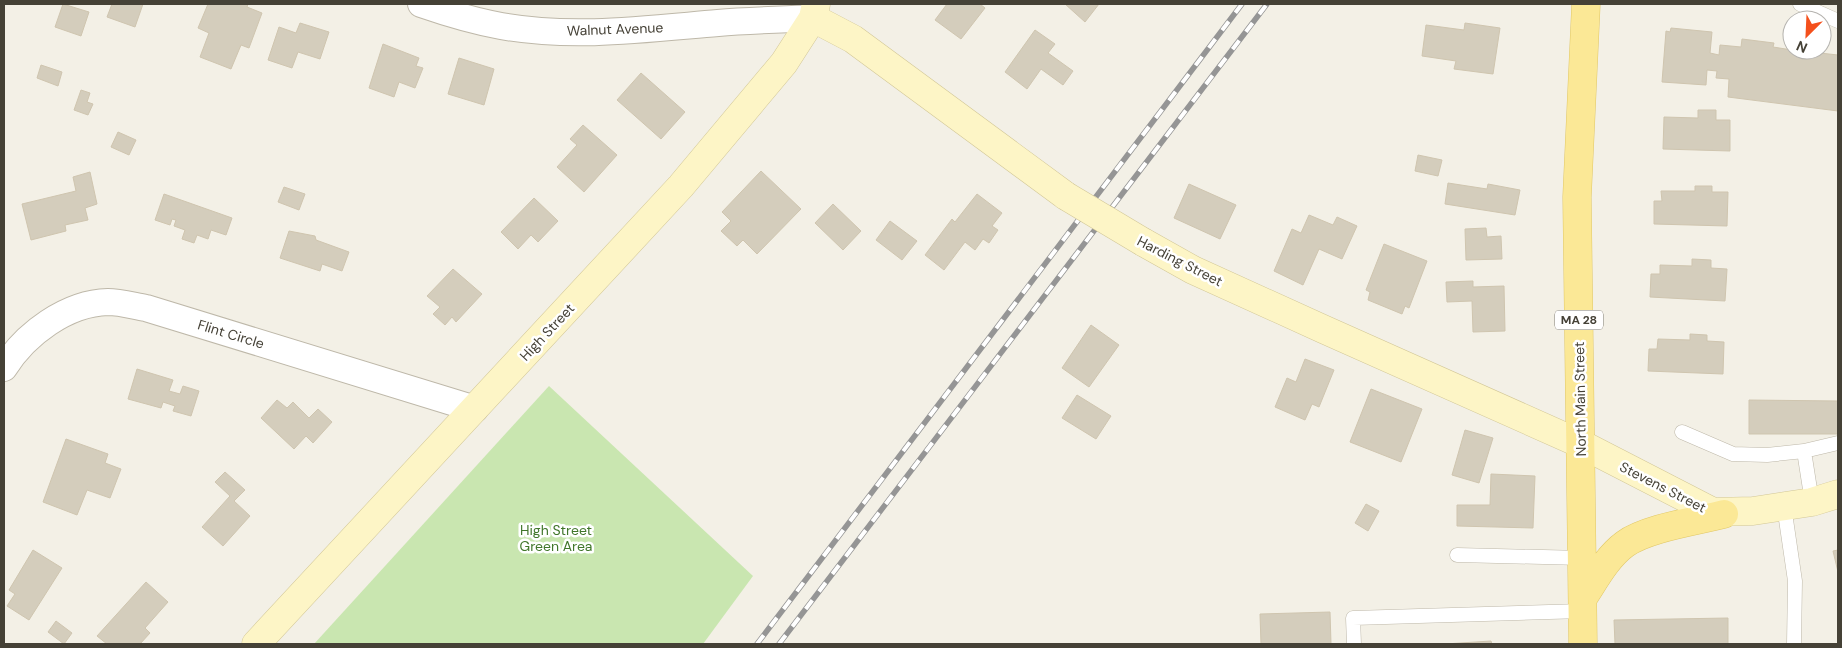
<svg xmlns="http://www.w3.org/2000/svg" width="1842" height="648" font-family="'DM Sans',sans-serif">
  <rect width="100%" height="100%" fill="#f3f0e6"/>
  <!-- green -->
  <path fill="#c9e6b0" d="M 549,386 L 753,576 L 703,644 L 314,644 Z"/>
  <!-- building -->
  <path fill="#d4cdbc" stroke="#cfc5af" d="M 63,4 L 89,12 L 81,36 L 55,27 Z
    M 112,4 L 143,4 L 135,27 L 107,17 Z
    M 208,4 L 248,4 L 247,7 L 262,13 L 249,48 L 241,45 L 231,69 L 200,57 L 209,33 L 198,28 Z
    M 947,4 L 980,4 L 985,8 L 961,39 L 935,20 Z
    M 1065,4 L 1099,4 L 1085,22 Z
    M 300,23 L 329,32 L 320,59 L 298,52 L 292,68 L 268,60 L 279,27 L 296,33 Z
    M 1465,23 L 1500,28 L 1493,74 L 1454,69 L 1456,61 L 1422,56 L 1426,25 L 1464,30 Z
    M 1671,28 L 1712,32 L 1710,53 L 1719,55 L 1720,45 L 1741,47 L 1742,39 L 1774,43 L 1773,47 L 1792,50 L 1838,55 L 1838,111 L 1728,97 L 1729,79 L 1716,78 L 1717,71 L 1707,70 L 1706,85 L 1662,82 L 1666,31 L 1670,32 Z
    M 1035,30 L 1055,44 L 1048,53 L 1073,71 L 1063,85 L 1041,69 L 1027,89 L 1005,72 Z
    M 383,44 L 419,58 L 416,66 L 423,68 L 415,88 L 399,82 L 394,97 L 369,88 Z
    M 459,58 L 494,69 L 484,105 L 448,94 Z
    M 41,65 L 62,72 L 58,86 L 37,78 Z
    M 641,73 L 685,112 L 661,139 L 617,100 Z
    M 81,90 L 90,93 L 87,102 L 93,104 L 88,115 L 74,110 Z
    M 1698,110 L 1716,110 L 1716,120 L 1730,120 L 1730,151 L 1663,149 L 1664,117 L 1698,118 Z
    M 583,125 L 617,155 L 584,192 L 557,167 L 577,145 L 570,139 Z
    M 118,132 L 136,140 L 129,155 L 111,147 Z
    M 1418,155 L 1442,160 L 1438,176 L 1415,171 Z
    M 761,171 L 801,209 L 757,254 L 743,240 L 737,246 L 721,231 L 731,221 L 722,212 Z
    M 90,172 L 97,204 L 85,208 L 88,220 L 65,225 L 66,231 L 31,240 L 22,204 L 76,191 L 73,177 Z
    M 1448,183 L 1487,189 L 1488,184 L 1520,190 L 1515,215 L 1445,204 Z
    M 1189,184 L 1236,205 L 1220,239 L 1174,218 Z
    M 1695,186 L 1712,186 L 1712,192 L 1728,192 L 1727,226 L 1654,224 L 1654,201 L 1662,201 L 1661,191 L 1695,191 Z
    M 284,187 L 305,194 L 299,210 L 278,202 Z
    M 164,194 L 232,218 L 226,235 L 211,230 L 208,239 L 197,235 L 194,243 L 182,239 L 185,230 L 174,226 L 176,220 L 172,219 L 170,225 L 155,220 Z
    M 977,194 L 1002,213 L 992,226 L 998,230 L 989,243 L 983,239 L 975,250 L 965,242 L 944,270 L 925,255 L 952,219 L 955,222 Z
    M 534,198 L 558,221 L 538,242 L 531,235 L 518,249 L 501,232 Z
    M 833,204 L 861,231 L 843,250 L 815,223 Z
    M 1309,215 L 1333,225 L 1337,217 L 1357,226 L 1342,259 L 1319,249 L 1303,285 L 1274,271 L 1292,229 L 1301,233 Z
    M 890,221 L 917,241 L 902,260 L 876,240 Z
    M 1486,228 L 1487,237 L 1501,236 L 1502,259 L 1466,260 L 1465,229 Z
    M 289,231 L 315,236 L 316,240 L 349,252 L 342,271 L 322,264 L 320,271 L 280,258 Z
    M 1384,244 L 1427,261 L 1409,308 L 1405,306 L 1402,314 L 1368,300 L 1370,292 L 1366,290 Z
    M 1692,259 L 1711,260 L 1711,268 L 1727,269 L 1725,301 L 1650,297 L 1651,274 L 1660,274 L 1660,265 L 1692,266 Z
    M 453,269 L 482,294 L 456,322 L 452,317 L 445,325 L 433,314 L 440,307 L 427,296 Z
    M 1473,281 L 1473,287 L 1504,286 L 1505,331 L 1473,332 L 1472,301 L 1447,302 L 1446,282 Z
    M 1091,325 L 1119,345 L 1089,387 L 1062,368 Z
    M 1690,334 L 1707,335 L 1707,341 L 1724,342 L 1723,374 L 1648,371 L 1649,349 L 1657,349 L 1658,339 L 1690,340 Z
    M 1305,359 L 1334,370 L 1319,407 L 1312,404 L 1305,420 L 1275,407 L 1287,378 L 1296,382 Z
    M 137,369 L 173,380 L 169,391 L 180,394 L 183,386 L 199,391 L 191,416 L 173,411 L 175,406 L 163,402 L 161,408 L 128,399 Z
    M 1371,389 L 1422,409 L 1401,462 L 1350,442 Z
    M 1077,395 L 1111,416 L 1096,439 L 1062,418 Z
    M 277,400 L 287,408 L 293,402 L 309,418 L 318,409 L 332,422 L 313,443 L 306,436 L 294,449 L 261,418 Z
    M 1749,400 L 1838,401 L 1838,434 L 1749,434 Z
    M 1465,430 L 1493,438 L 1479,483 L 1452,475 Z
    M 66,439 L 108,454 L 105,463 L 121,469 L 110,498 L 87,490 L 77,515 L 43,502 Z
    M 225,472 L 245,490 L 234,501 L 250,516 L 223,546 L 202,527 L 230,496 L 215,482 Z
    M 1491,474 L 1535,476 L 1533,528 L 1457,526 L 1457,505 L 1490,505 Z
    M 1366,504 L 1379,511 L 1368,531 L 1355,523 Z
    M 33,550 L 62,568 L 29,620 L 7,606 L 15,594 L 9,590 Z
    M 1838,550 L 1838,572 L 1833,551 Z
    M 146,582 L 168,602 L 145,628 L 150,633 L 140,644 L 107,644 L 97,636 Z
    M 1330,612 L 1331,644 L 1261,644 L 1260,614 Z
    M 1728,618 L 1728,644 L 1615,644 L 1614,620 Z
    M 56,621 L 72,633 L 64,644 L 48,632 Z
    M 1491,641 L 1492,644 L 1445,644 Z"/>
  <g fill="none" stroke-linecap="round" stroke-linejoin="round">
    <!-- service casing -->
    <g stroke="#beb8a9" stroke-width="15">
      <path id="service" d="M 1800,4 L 1838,21
        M 1682,432 L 1733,454 L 1767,455 L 1804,451 L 1812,502
        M 1804,451 L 1838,443
        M 1784,506 L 1795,581 L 1794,644
        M 1457,555 L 1582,558
        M 1354,644 L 1353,618 L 1583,611"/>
    </g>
    <!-- minor casing -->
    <g stroke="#beb8a9" stroke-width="28">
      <path id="minor" d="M 421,4 C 447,13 474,21 501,26 C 572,39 647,29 718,23 C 749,20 781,20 813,18
        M 4,368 C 25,334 67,303 108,302 C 120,302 134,306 146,308 L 475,409"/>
    </g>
    <!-- secondary casing -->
    <g stroke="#d2c797" stroke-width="29">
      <path id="secondary" d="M 813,18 L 853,39 L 1066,196
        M 1143,242 L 1193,270 L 1323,329 L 1581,444 L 1713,512 L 1753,511 L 1812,502 L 1838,494
        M 256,644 L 681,186 L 784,63 L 813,18 L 816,4"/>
    </g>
    <!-- primary casing -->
    <g stroke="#e0c766" stroke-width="29">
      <path id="primary" d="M 1583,598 C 1595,580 1607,557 1625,544 C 1647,528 1697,521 1724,514
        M 1583,644 L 1577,197 L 1586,4"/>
    </g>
    <!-- service -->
    <use href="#service" stroke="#fff" stroke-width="14"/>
    <!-- minor -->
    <use href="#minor" stroke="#fff" stroke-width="26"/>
    <!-- secondary -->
    <use href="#secondary" stroke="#fdf5c6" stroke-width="28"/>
    <!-- primary -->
    <use href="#primary" stroke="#fbe896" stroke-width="28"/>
    <!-- rail casing -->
    <g stroke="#959595" stroke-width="5.5">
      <path id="rail" d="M 757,644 L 1242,4
        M 779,644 L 1267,4"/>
    </g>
    <!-- rail -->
    <use href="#rail" stroke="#fff" stroke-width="4" stroke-dasharray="11" stroke-linecap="butt"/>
    <!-- secondary-bridge casing -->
    <g stroke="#d2c797" stroke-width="29" stroke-linecap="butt">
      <path id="secondary-bridge" d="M 1066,196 L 1143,242"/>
    </g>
    <!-- secondary-bridge -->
    <use href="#secondary-bridge" stroke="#fdf5c6" stroke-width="28"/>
  </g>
  <g text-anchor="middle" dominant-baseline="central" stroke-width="5" stroke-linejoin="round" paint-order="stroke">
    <!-- shield labels -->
    <rect fill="#fff" stroke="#7d7a72" stroke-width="1" x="1555" y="310.5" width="48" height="19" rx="4"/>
    <g font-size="12" font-weight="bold" fill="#454136">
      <text x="1579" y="320">MA 28</text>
    </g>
    <!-- street labels -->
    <g font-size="14" fill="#454136" stroke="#fff">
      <text transform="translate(615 29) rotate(-2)">Walnut Avenue</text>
      <text transform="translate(1180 261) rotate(27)">Harding Street</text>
      <text transform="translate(547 332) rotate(-47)">High Street</text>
      <text transform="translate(231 334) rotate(17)">Flint Circle</text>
      <text transform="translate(1580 399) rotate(-91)">North Main Street</text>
      <text transform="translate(1663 487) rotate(27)">Stevens Street</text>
    </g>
    <!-- park labels -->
    <g font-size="14" fill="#40762a" stroke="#fff">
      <text x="556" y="530">High Street<tspan x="556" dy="16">Green Area</tspan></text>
    </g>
  </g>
  <!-- border -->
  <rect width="1842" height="648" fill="none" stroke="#454136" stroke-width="10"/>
  <!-- north arrow -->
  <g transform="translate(1807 35) rotate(204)"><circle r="24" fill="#ffffff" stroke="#b5b3af"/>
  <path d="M0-4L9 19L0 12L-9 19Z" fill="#f4501c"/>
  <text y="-8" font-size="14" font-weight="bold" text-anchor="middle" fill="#454136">N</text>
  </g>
</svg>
